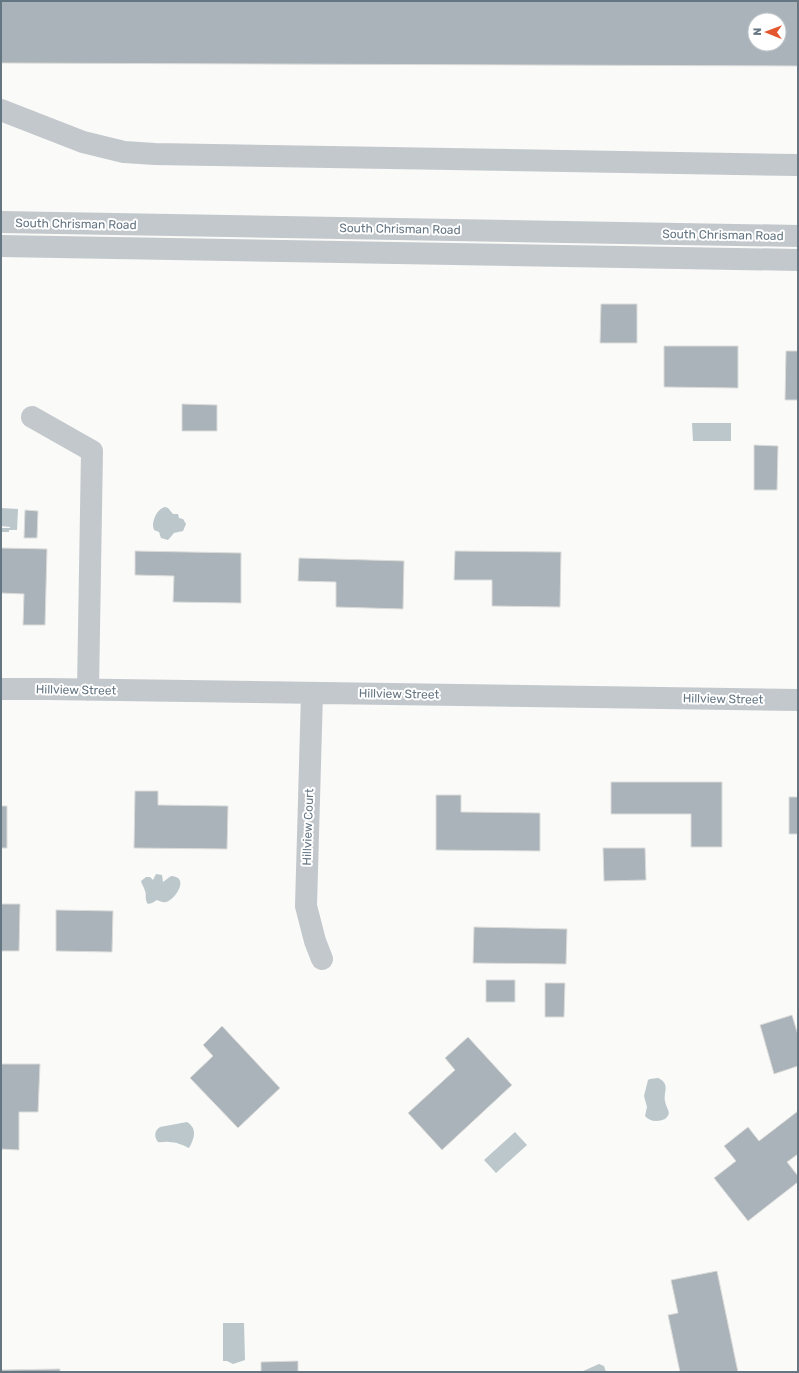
<svg xmlns="http://www.w3.org/2000/svg" width="799" height="1373" font-family="Rubik,sans-serif">
  <rect width="100%" height="100%" fill="#fafaf8"/>
  <!-- water -->
  <path fill="#bbc7cb" d="M 692,423 L 731,423 L 731,441 L 693,441 Z
    M 165,507 L 168,508 L 173,514 L 178,514 L 179,518 L 183,519 L 186,524 L 183,531 L 174,533 L 168,540 L 161,538 L 159,532 L 154,530 L 153,526 C 153,519 157,509 165,507 Z
    M 1,508 L 18,509 L 17,530 L 9,530 L 9,532 L 2,532 L 2,528 L 10,528 L 10,527 L 1,526 Z
    M 156,874 L 162,875 L 163,882 L 171,876 C 191,877 174,901 166,902 C 163,903 160,901 157,900 L 152,903 L 148,904 C 144,899 147,896 145,891 C 144,887 142,885 141,881 L 146,877 L 150,877 L 153,880 Z
    M 658,1078 C 671,1084 663,1092 665,1101 C 666,1109 673,1113 665,1119 C 658,1122 650,1122 645,1116 L 647,1107 L 644,1096 L 648,1080 L 650,1079 Z
    M 187,1122 C 198,1129 194,1139 189,1148 C 183,1145 176,1142 169,1142 C 165,1141 162,1143 158,1142 C 154,1137 154,1131 160,1127 Z
    M 515,1132 L 527,1145 L 496,1173 L 484,1160 Z
    M 223,1323 L 244,1323 L 245,1360 L 233,1364 L 227,1361 L 223,1361 Z
    M 599,1364 L 604,1366 L 606,1372 L 581,1372 Z"/>
  <!-- building -->
  <path fill="#aab3b9" stroke="#dcdcda" fill-rule="evenodd" d="M 1,1 L 798,1 L 798,66 L 1,63 ZM 755,20 L 779,20 L 779,44 L 755,44 Z
    M 601,304 L 637,304 L 637,343 L 600,343 Z
    M 664,346 L 738,346 L 738,388 L 664,387 Z
    M 786,351 L 798,351 L 798,400 L 785,400 Z
    M 182,404 L 217,405 L 217,431 L 182,431 Z
    M 754,445 L 778,446 L 777,490 L 754,490 Z
    M 25,510 L 38,511 L 37,538 L 24,538 Z
    M 1,548 L 47,549 L 45,625 L 23,625 L 24,594 L 1,593 Z
    M 135,551 L 241,553 L 241,603 L 173,602 L 174,576 L 135,575 Z
    M 455,551 L 561,552 L 560,607 L 492,606 L 492,580 L 454,580 Z
    M 299,558 L 404,561 L 403,609 L 336,607 L 336,582 L 298,581 Z
    M 611,782 L 722,782 L 722,847 L 691,847 L 691,814 L 611,814 Z
    M 135,791 L 158,791 L 158,805 L 228,806 L 227,849 L 134,848 Z
    M 436,795 L 461,795 L 461,812 L 540,813 L 540,851 L 436,850 Z
    M 789,797 L 798,797 L 798,834 L 789,834 Z
    M 1,806 L 7,806 L 7,848 L 1,848 Z
    M 603,848 L 645,848 L 646,880 L 604,881 Z
    M 1,904 L 20,904 L 19,951 L 1,951 Z
    M 56,910 L 113,911 L 112,952 L 56,951 Z
    M 474,927 L 567,929 L 566,964 L 473,963 Z
    M 486,980 L 515,980 L 515,1002 L 486,1002 Z
    M 545,983 L 565,983 L 564,1017 L 545,1017 Z
    M 792,1015 L 798,1035 L 798,1066 L 774,1074 L 760,1025 Z
    M 222,1026 L 280,1088 L 238,1128 L 190,1078 L 213,1056 L 203,1045 Z
    M 468,1037 L 512,1085 L 442,1150 L 408,1113 L 455,1070 L 445,1058 Z
    M 1,1064 L 40,1064 L 38,1112 L 19,1112 L 19,1150 L 1,1149 Z
    M 798,1111 L 798,1154 L 787,1162 L 798,1176 L 798,1182 L 748,1221 L 714,1178 L 736,1161 L 724,1146 L 748,1127 L 759,1141 Z
    M 717,1271 L 738,1372 L 680,1372 L 668,1315 L 678,1313 L 671,1280 Z
    M 298,1361 L 298,1372 L 261,1372 L 261,1362 Z
    M 60,1369 L 60,1372 L 1,1372 L 1,1370 Z"/>
  <g fill="none" stroke-linecap="round" stroke-linejoin="round">
    <!-- minor -->
    <path stroke="#c3c8cc" stroke-width="22" d="M 1,110 L 83,142 L 124,152 L 155,154 L 798,165
      M 1,222 L 798,236
      M 1,246 L 798,260
      M 32,417 L 92,451 L 88,690
      M 1,689 L 48,689 L 798,700
      M 312,693 L 306,906 L 315,941 L 322,959"/>
  </g>
  <g text-anchor="middle" dominant-baseline="central" stroke-width="4" stroke-linejoin="round" paint-order="stroke">
    <!-- street labels -->
    <g font-size="12" fill="#657683" stroke="#fff">
      <text transform="translate(76 224) rotate(1)">South Chrisman Road</text>
      <text transform="translate(400 229) rotate(1)">South Chrisman Road</text>
      <text transform="translate(723 235) rotate(1)">South Chrisman Road</text>
      <text transform="translate(76 690) rotate(1)">Hillview Street</text>
      <text transform="translate(399 694) rotate(1)">Hillview Street</text>
      <text transform="translate(723 699) rotate(1)">Hillview Street</text>
      <text transform="translate(308 827) rotate(-88)">Hillview Court</text>
    </g>
  </g>
  <!-- border -->
  <rect width="799" height="1373" fill="none" stroke="#657683" stroke-width="4"/>
  <!-- north arrow -->
  <g transform="translate(767 32) rotate(271)"><circle r="19" fill="#ffffff" stroke="#c1c8cd"/>
  <path d="M0-3L7 15L0 10L-7 15Z" fill="#e4572e"/>
  <text y="-6" font-size="11" font-weight="bold" text-anchor="middle" fill="#657683">N</text>
  </g>
</svg>
